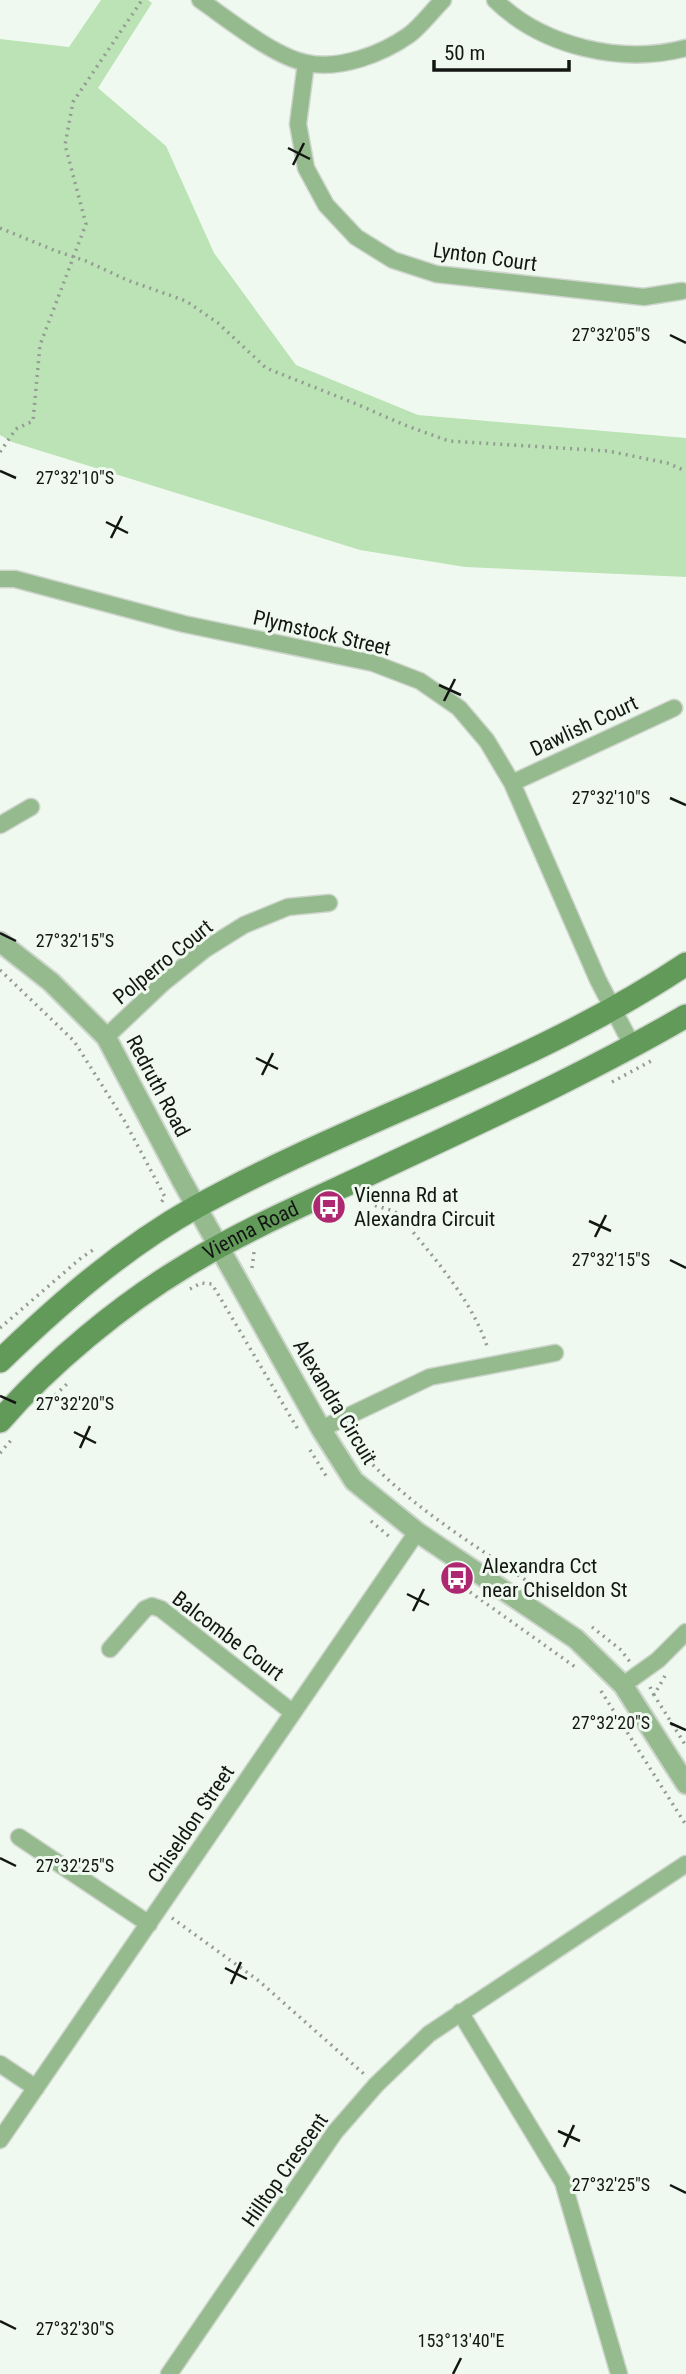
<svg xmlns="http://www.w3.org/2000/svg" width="686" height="2374" font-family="'Roboto Condensed',sans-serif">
  <rect width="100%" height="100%" fill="#f0f9ef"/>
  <!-- green -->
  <path fill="#bce3b6" d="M 101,0 L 148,0 L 152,3 L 98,88 L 166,146 L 214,253 L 296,365 L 418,415 L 686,438 L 686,577 L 465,567 L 360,550 L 12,442 L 0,435 L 0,39 L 69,47 Z"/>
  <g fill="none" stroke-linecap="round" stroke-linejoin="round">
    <!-- minor casing -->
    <g stroke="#cdd5cc" stroke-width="19">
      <path id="minor" d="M 200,0 C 228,19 274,57 307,63 C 340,70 382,54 409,35 C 421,26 432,11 443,0
        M 495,0 C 543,47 622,65 686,48
        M 306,63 L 298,124 L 306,168 L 326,205 L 356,237 L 393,260 L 436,274 L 644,297 L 682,291
        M 0,579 L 15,579 L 184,624 L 373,663 L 420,681 L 459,708 L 487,741 L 512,783 L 598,980 L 633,1047
        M 512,783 L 674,708
        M 0,825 L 31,807
        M 106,1037 L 163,983 L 204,950 L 244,925 L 288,907 L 329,903
        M 321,1429 L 430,1377 L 555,1353
        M 110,1649 L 145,1609 L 152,1606 L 161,1609 L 292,1712
        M 623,1685 L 658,1660 L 686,1632
        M 19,1837 L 149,1924
        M 460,2012 L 563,2182 L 619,2374
        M 0,2064 L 36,2088
        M 0,2140 L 417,1532
        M 169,2374 L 335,2132 L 376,2085 L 429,2034 L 686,1864"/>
    </g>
    <!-- tertiary casing -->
    <g stroke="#cdd5cc" stroke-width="23">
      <path id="tertiary" d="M 0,942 L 51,982 L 106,1037 L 182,1181 L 321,1429 L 354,1481 L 417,1532 L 576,1639 L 623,1685 L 686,1784"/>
    </g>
    <!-- secondary casing -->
    <g stroke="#cdd5cc" stroke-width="26">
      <g id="secondary">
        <path d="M 0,1361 C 60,1303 123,1248 196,1207 C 355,1119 534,1066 686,964"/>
        <path id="s1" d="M 0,1421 C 49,1364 122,1304 187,1265 C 244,1230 307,1203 367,1175 C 475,1124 583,1076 686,1016"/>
      </g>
    </g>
    <!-- path -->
    <path stroke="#949b93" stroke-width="3.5" stroke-dasharray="2 5" stroke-linecap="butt" d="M 0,228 L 56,251 L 86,261 L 127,280 L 186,301 L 218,323 L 266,368 L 354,403 L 407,426 L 449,441 L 608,451 L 667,463 L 686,471
      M 0,452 L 16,429 L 33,421 L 40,345 L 86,224 L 65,145 L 73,102 L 142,0
      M 0,970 L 74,1041 L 124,1120 L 165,1197 L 160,1204
      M 612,1082 L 651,1061
      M 364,1197 L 373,1205 L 394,1211 L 400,1216 C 432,1256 472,1299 488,1349
      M 252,1268 L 254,1252
      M 190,1289 L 201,1283 L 212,1284 L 299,1431
      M 0,1328 L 81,1258 L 96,1248
      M 50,1400 L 70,1381
      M 354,1444 C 404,1504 477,1546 540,1590
      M 310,1450 L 328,1479
      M 0,1453 L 13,1438
      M 371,1521 L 392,1539
      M 470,1592 L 578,1669
      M 592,1627 L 621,1650 L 630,1662
      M 665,1676 L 654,1695 L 686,1746
      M 650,1687 L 654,1695
      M 601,1691 L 686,1825
      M 172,1918 L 259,1981 L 364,2074"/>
    <!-- minor -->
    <use href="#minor" stroke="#94ba8d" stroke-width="16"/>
    <!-- tertiary -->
    <use href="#tertiary" stroke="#94ba8d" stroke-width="19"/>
    <!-- secondary -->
    <use href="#secondary" stroke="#629b59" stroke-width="23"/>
  </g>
  <!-- ticks -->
  <path fill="none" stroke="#131613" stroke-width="2.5" d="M 288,148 L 310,159M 293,165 L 304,143M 670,335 L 686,343M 0,471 L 16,478M 106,522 L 128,533M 111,538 L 122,516M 439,685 L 461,695M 444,701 L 455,679M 670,798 L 686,805M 0,933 L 16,941M 256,1058 L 278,1069M 262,1075 L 273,1053M 589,1221 L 611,1231M 595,1237 L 606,1215M 670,1260 L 686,1268M 0,1396 L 16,1403M 74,1432 L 96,1443M 80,1448 L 90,1426M 407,1594 L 429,1605M 413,1611 L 424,1589M 670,1723 L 686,1730M 0,1858 L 16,1866M 225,1968 L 247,1979M 231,1984 L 241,1962M 558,2131 L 580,2141M 564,2147 L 574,2125M 670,2185 L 686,2193M 0,2321 L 16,2329M 453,2374 L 461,2358"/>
  <!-- icons -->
  <defs>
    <g id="bus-disc" transform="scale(1.75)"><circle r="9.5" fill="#ad2870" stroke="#f0f9ef"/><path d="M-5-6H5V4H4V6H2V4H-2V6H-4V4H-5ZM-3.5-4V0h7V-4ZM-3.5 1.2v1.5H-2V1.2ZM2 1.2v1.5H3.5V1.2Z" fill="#fff"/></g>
  </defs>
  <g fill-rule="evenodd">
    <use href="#bus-disc" x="329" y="1207"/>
    <use href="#bus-disc" x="457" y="1578"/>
  </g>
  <g text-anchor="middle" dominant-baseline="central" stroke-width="6" stroke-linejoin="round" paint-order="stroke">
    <!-- street labels -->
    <g font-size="21" fill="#131613" stroke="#f0f9ef">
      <text transform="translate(485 257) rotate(8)">Lynton Court</text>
      <text transform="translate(322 633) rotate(13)">Plymstock Street</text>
      <text transform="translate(584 726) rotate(-25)">Dawlish Court</text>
      <text transform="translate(163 962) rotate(-39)">Polperro Court</text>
      <text transform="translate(158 1086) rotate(62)">Redruth Road</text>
      <text stroke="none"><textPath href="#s1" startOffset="317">Vienna Road</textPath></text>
      <text transform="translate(335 1402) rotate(59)">Alexandra Circuit</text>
      <text transform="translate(228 1636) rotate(37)">Balcombe Court</text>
      <text transform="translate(191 1824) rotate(-56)">Chiseldon Street</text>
      <text transform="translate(285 2170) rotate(-55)">Hilltop Crescent</text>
    </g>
    <!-- poi labels -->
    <g font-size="21" fill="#131613" stroke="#f0f9ef" text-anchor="start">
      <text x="354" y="1195">Vienna Rd at<tspan x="354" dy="24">Alexandra Circuit</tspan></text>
      <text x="482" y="1566">Alexandra Cct<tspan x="482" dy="24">near Chiseldon St</tspan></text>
    </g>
  </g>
  <g font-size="18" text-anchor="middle" fill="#131613" stroke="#f0f9ef" stroke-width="6" stroke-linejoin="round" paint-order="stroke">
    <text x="611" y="341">27°32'05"S</text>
    <text x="75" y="484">27°32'10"S</text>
    <text x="611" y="804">27°32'10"S</text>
    <text x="75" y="947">27°32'15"S</text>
    <text x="611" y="1266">27°32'15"S</text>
    <text x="75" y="1410">27°32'20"S</text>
    <text x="611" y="1729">27°32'20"S</text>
    <text x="75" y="1872">27°32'25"S</text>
    <text x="611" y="2191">27°32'25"S</text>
    <text x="75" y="2335">27°32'30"S</text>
    <text x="461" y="2347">153°13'40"E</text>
  </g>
  <!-- scale -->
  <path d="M434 60v10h135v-10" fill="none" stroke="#131613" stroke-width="3.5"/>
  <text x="444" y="60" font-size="21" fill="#131613" stroke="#f0f9ef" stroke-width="5" paint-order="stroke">50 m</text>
</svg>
